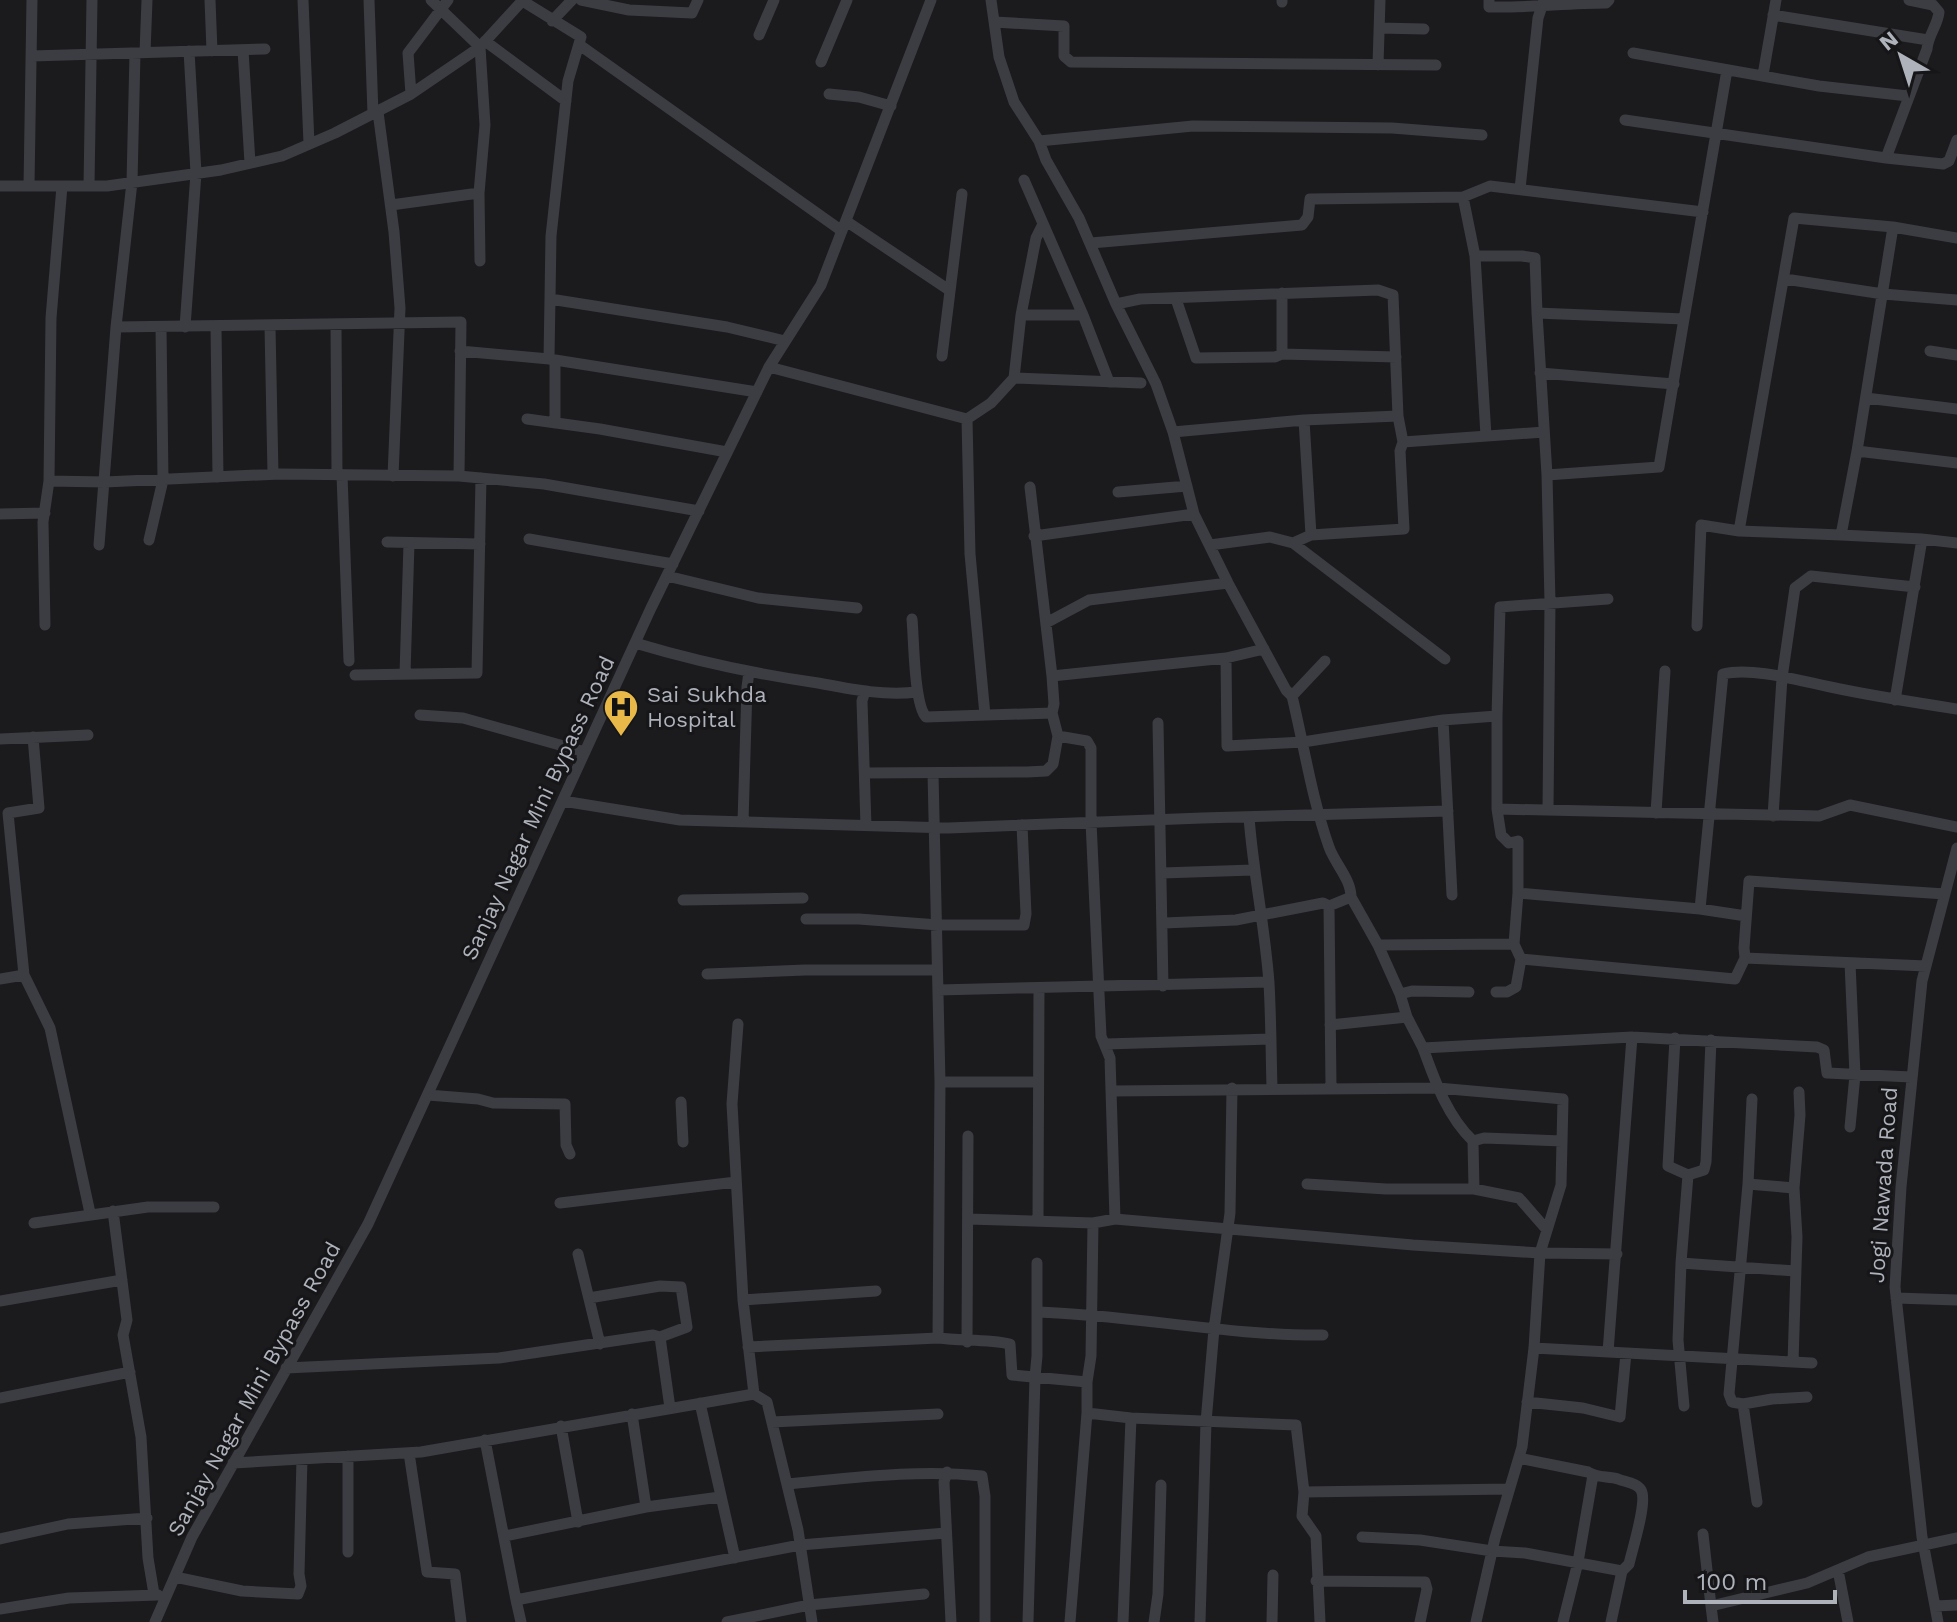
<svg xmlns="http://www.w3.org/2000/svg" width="1957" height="1622" font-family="'Work Sans',sans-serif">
  <rect width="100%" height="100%" fill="#1b1b1d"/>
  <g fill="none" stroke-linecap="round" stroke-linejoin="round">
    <!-- minor -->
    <path stroke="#3c3d42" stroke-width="11" d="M 210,0 L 212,51
      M 303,0 L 309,144
      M 369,0 L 373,114
      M 431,0 L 480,47 L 485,125 L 479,193 L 480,261
      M 521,0 L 581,37 L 568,81 L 551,236 L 549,359
      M 581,0 L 629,10 L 692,13 L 698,0
      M 991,0 L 999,57 L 1014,102 L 1039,141 L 1046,160 L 1079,218 L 1116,304 L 1156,384 L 1173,432 L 1194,514 L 1228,583 L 1286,690 L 1292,696 C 1304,746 1312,799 1329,847 C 1335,864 1351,879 1351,897 L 1378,945 L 1400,994 L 1407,1017 L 1423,1048
      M 1282,0 L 1282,2
      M 1489,0 L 1489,7 C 1529,8 1567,3 1606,3 L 1609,0
      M 1773,15 L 1928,40
      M 552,21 L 572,0
      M 994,22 L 1064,26 L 1064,56 L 1071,62 L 1436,65
      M 1379,28 L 1424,29
      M 759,35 L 774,0
      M 485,41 L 566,101
      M 581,46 L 842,231
      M 243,50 L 250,163
      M 145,53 L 147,0
      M 1633,53 L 1819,86 L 1908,96
      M 32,56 L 265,49
      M 821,62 L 847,0
      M 1378,65 L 1380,0
      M 1763,75 L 1776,0
      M 411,94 L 408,53 L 448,0
      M 829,94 L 859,97 L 891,106
      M 378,112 L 394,232 L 400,308 L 393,476
      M 1625,120 L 1886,158 L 1927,49 C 1928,35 1938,25 1939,12 L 1933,5 L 1909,0
      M 1039,141 L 1193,126 L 1392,128 L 1482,135
      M 1886,158 L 1943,164 L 1949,161 L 1957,140
      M 1024,180 L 1083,315 L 1109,382
      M 0,186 L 107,186 L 221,170 L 282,156 L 335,133 L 411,94 L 480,47 L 523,0
      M 29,186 L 32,0
      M 89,186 L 92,0
      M 1520,189 L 1538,18 L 1544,0
      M 1463,197 L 1475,256 L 1486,436
      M 391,205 L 479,193
      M 846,221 L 949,290
      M 1091,243 L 1302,225 L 1308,217 L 1310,199 L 1463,197 L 1490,186 L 1703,212
      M 1475,256 L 1522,256 L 1535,258 L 1537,313 L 1684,319 L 1727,70
      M 1785,279 L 1883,294 L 1957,300
      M 1282,293 L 1282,354
      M 550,299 L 727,327 L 785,341
      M 1176,299 L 1196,358 L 1275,357 L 1282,354 L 1396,357
      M 1116,304 L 1140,299 L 1378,290 L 1393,295 L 1398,416 L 1403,442 L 1400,451 L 1404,529 L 1311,535 L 1293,543
      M 1537,313 L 1547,475 L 1550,602 L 1548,810
      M 1021,315 L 1083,315
      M 336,325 L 337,475
      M 116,327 L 461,322 L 459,476
      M 185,327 L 196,173 L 189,51
      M 216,327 L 218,477
      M 270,327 L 273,474
      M 460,351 L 549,359 L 757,392
      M 1930,351 L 1957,355
      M 942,356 L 962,194
      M 769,367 L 967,419
      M 1540,373 L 1674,384
      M 1014,378 L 1141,383
      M 1866,398 L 1957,409
      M 527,419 L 600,429 L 727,452
      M 1304,420 L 1311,535
      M 555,423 L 555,360
      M 1173,432 L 1304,420 L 1398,416
      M 1403,442 L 1544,432
      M 1857,451 L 1957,463
      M 342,475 L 349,661
      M 1547,475 L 1659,467 L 1684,319
      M 49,481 L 105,482 L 280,474 L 459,476 L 544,484 L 699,511
      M 1118,492 L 1187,486
      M 0,514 L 45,513
      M 1739,531 L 1794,218 L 1893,227 L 1957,238
      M 1841,535 L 1922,539 L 1957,543
      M 1034,536 L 1194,514
      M 529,539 L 673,564
      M 149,540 L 163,480 L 161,327
      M 387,542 L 480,544
      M 99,545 L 116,327 L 132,182 L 135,53
      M 1210,545 L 1270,537 L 1293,543 L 1445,659
      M 667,576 L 758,598 L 857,608
      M 912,619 C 914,640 914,704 926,717 L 1052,713
      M 1046,623 L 1089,600 L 1228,583
      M 45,625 L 43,522 L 49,481 L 51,318 L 62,186
      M 1697,626 L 1701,525 L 1739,531 L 1841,535 L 1857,451 L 1893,227
      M 635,643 C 695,661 755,674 818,683 C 850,689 883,696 917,692
      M 1226,658 L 1227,746 L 1303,742 L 1443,720 L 1497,716 L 1497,809 L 1501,835 L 1509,843 L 1518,841 L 1518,893 L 1514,944 L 1521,959 L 1516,987 L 1507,992 L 1496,992
      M 405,674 L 409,543
      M 355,675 L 477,673 L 481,478
      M 1052,676 L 1226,658 L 1264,649
      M 865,691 L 862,701 L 866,826
      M 1292,696 L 1325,661
      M 1895,700 L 1922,539
      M 420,715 L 463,718 L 585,752
      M 985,715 L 970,554 L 967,419 L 991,403 L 1014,378 L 1021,315 L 1036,238 L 1043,224
      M 1497,716 L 1500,607 L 1608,599
      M 1443,720 L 1452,895
      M 1158,723 L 1163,986
      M 1058,736 L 1087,741 L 1091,748 L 1091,822 L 1101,1036 L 1110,1058 L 1115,1219
      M 33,737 L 39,808 L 8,813 L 24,975 L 50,1028 L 90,1213
      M 0,739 L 88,735
      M 865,773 L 1027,772 L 1046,771 L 1053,764 L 1058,736 L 1052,713 L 1054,704 L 1052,676 L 1030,487
      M 933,773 L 940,1082 L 938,1338
      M 563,801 L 680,820 L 949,828 L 1202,818 L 1448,811
      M 1497,809 L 1819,816 L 1850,805 L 1957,827
      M 1656,813 L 1665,671
      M 1773,816 L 1782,678 L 1795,588 L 1811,576 L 1915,587
      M 1249,817 C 1253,872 1265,927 1269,983 C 1271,1018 1271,1053 1272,1088
      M 743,822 L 747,687 L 749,672
      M 1162,873 L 1253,870
      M 1518,893 L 1700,909 L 1746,916
      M 683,900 L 803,898
      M 1329,906 L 1331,1087
      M 1700,909 L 1723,674 C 1754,666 1807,683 1840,689 C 1879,697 1918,703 1957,709
      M 806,919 L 859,919 L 938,925 L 1024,925 L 1026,914 L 1022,825
      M 1164,923 L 1236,920 L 1323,903 L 1329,906 L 1351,897
      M 1378,945 L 1514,944
      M 1745,958 L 1926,966
      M 1521,959 L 1735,979 L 1745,958 L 1744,948 L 1749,881 L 1945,894
      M 707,974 L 805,970 L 937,970
      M 0,979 L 24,975
      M 938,990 L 1269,982
      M 1400,994 L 1412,991 L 1469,992
      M 738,1024 L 732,1104 L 743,1300 L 754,1394
      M 1330,1025 L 1407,1017
      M 1675,1038 L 1668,1166 L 1688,1175 L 1704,1170 L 1706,1162 L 1711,1040
      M 1106,1044 L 1271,1039
      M 940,1082 L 1037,1082
      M 1112,1091 L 1438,1088 L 1563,1099 L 1561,1185 L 1540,1253 L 1534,1348 L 1522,1447 L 1495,1538 L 1476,1622
      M 428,1095 L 478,1099 L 493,1103 L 565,1104 L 566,1145 L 570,1154
      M 1752,1099 L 1748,1184 L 1729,1394 L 1732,1402 L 1743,1404 L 1772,1399 L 1807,1397
      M 681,1102 L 683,1142
      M 1850,1127 L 1855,1075 L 1850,963
      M 1473,1141 L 1484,1138 L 1562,1141
      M 1307,1184 L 1386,1189 L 1474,1189 L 1519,1198 L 1547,1230
      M 1748,1184 L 1794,1188
      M 1474,1189 L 1473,1141 C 1447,1116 1435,1081 1423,1048 L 1632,1037 L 1817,1047 L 1824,1050 L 1827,1073 L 1911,1077
      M 560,1203 L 736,1182
      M 113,1211 L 127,1320 L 123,1335 L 141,1437 L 148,1558 L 154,1594
      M 968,1219 L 1093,1223 L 1115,1219 L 1413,1245 L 1540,1253 L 1617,1254
      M 1038,1220 L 1039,989
      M 34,1223 L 148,1207 L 214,1207
      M 578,1254 L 600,1344
      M 1681,1263 L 1795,1271
      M 1896,1298 L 1957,1300
      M 743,1300 L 876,1291
      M 0,1301 L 122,1280
      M 1037,1312 C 1133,1315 1228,1336 1323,1335
      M 660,1337 L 670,1408
      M 967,1342 L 968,1136
      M 748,1347 L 938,1338 C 962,1341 987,1339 1010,1344 L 1012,1375 L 1087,1382
      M 1534,1348 L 1812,1363
      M 1608,1352 L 1632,1037
      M 1793,1362 L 1797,1237 L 1794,1188 L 1800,1115 L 1799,1092
      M 286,1368 L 499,1358 L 653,1335 L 660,1337 L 687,1327 L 681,1287 L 660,1286 L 589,1298
      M 0,1398 L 130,1372
      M 1527,1402 L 1583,1408 L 1620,1417 L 1626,1353
      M 700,1403 L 735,1558
      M 1743,1404 L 1757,1502
      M 1684,1406 L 1678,1340 L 1681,1263 L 1688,1175
      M 1087,1413 L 1131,1418 L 1296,1425 L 1304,1492 L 1302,1516 L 1316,1536 L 1320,1622
      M 632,1414 L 646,1507
      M 772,1422 L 938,1414
      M 561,1426 L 578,1522
      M 485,1440 L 516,1600 L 800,1545 L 946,1533
      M 409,1453 L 427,1572 L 455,1574 L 461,1622
      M 1519,1458 L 1588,1472 C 1597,1478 1608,1476 1618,1479 C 1625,1482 1637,1483 1641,1490 C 1648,1501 1632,1550 1629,1564 L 1622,1571 L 1611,1622
      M 233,1463 L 421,1452 L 754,1394 L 767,1402 L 798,1530 L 812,1622
      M 947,1472 L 944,1482 L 951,1622
      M 787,1484 C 852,1478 917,1469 982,1476 L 985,1496 L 985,1622
      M 1304,1492 L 1509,1489
      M 1703,1534 L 1711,1606
      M 505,1536 L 646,1507 L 720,1497
      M 1362,1537 L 1420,1540 L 1492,1551 L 1525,1553 L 1622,1571
      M 0,1539 L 68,1524 L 147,1518
      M 348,1552 L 348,1456
      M 1838,1570 L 1848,1622
      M 175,1577 L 242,1591 L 298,1594 L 301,1586 L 299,1574 L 302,1459
      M 1316,1581 L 1425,1582 L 1427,1589 L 1420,1622
      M 516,1600 L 521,1622
      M 1935,1606 L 1957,1605
      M 0,1609 L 69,1598 L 158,1595
      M 155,1622 L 192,1537 L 368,1224 L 651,608 L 769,367 L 821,285 L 931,0
      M 727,1622 L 809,1605 L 924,1594
      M 1028,1622 L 1035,1377 L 1037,1356 L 1037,1263
      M 1070,1622 L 1087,1413 L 1087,1382 L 1091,1356 L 1093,1223
      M 1123,1622 L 1131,1418
      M 1154,1622 L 1158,1594 L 1161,1485
      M 1200,1622 L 1206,1422 L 1214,1329 L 1230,1213 L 1232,1088
      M 1272,1622 L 1273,1575
      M 1563,1622 L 1578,1562 L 1593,1475
      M 1713,1622 L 1711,1606 L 1807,1583 L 1868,1557 L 1957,1538
      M 1938,1622 L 1922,1537 L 1895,1287 L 1901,1187 L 1922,981 L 1957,848"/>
  </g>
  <!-- icons -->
  <defs>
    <g id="hospital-pin" transform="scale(1.8)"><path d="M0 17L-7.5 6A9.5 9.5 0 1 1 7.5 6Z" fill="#e8b848" stroke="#161618"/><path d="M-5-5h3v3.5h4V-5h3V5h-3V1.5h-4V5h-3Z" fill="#111"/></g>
  </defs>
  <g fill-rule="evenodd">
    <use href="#hospital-pin" x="621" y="707"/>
  </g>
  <g text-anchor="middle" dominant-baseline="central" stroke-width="6" stroke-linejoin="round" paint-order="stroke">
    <!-- poi labels -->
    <g font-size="22" fill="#aeb2bb" stroke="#161618" text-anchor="start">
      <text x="647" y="694">Sai Sukhda<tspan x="647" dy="25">Hospital</tspan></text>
    </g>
    <!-- street labels -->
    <g font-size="22" fill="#aeb2bb" stroke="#161618">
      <text transform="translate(538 808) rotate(-65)">Sanjay Nagar Mini Bypass Road</text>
      <text transform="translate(1883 1185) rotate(-86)">Jogi Nawada Road</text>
      <text transform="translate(254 1389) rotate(-61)">Sanjay Nagar Mini Bypass Road</text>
    </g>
  </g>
  <!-- north arrow -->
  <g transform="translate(1901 56) rotate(321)" stroke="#161618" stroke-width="6" paint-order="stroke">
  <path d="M0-6L14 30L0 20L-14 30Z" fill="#aeb2bb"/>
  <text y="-12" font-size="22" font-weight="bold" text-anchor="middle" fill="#aeb2bb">N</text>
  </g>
  <!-- scale -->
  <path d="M1685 1590v12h150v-12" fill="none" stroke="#aeb2bb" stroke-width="4"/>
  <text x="1697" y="1590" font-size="24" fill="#aeb2bb" stroke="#161618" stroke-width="6" paint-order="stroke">100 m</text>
</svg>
